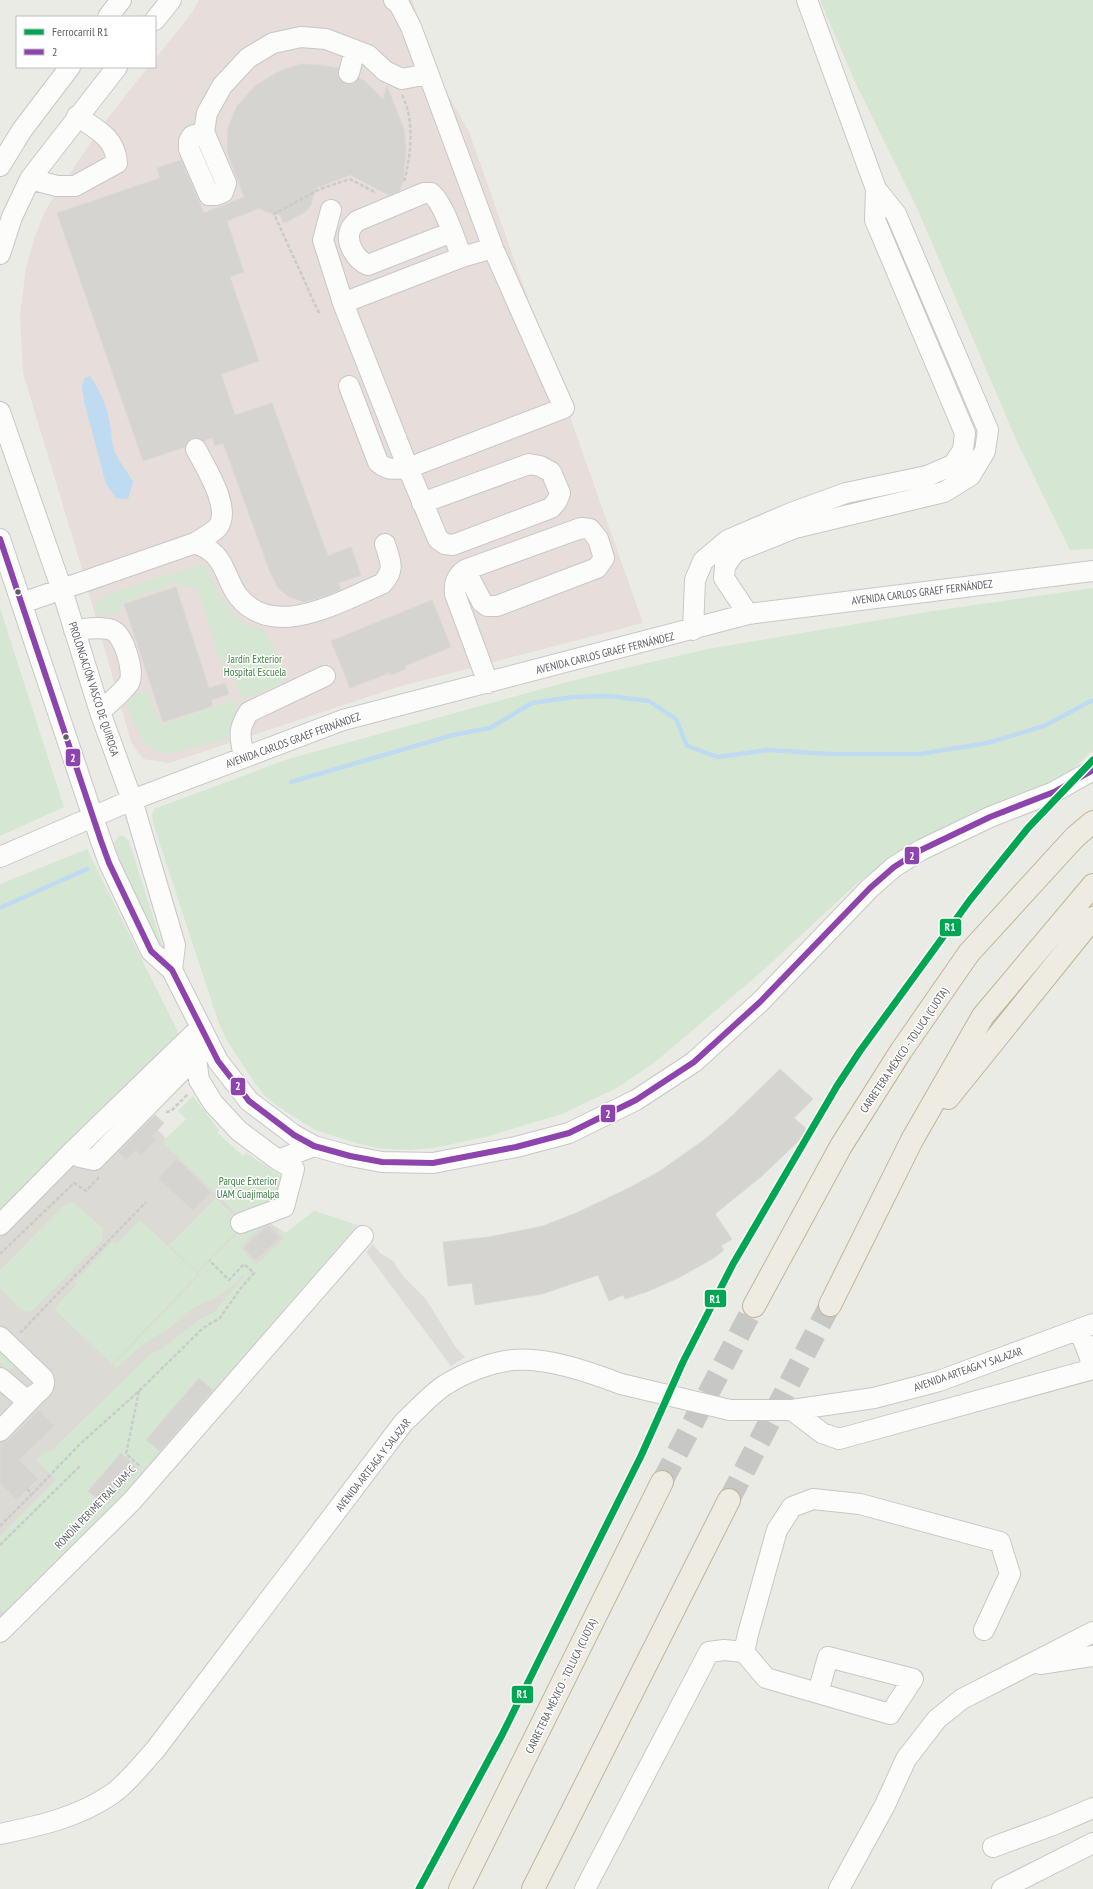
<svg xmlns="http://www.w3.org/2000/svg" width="1093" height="1889" font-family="'PT Sans Narrow',sans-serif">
  <rect width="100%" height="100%" fill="#ebebe6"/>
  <!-- industrial -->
  <path fill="#dedcd8" d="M 373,1244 L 380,1253 L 393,1261 L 403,1276 L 425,1298 L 457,1349 L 465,1357 L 451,1366 L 366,1252 Z"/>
  <!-- education -->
  <path fill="#dbdad5" d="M 120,1092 L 128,1098 L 187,1161 L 266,1221 L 286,1233 L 314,1211 L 357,1225 L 124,1495 L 46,1571 L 0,1625 L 0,1211 Z"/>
  <!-- medical -->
  <path fill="#e7ddda" d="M 199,0 L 412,0 L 438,76 L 469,132 L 643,623 L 398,687 L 169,763 L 143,759 L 131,742 L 80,562 L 23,373 L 20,314 L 26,268 L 35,236 L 46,209 L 104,123 L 148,67 L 155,67 L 155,59 L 191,14 Z"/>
  <!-- green -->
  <path fill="#d5e7d3" d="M 820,0 L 1093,0 L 1093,549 L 1070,550 L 1018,444 L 917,208 L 855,82 Z
    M 200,565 L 207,568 L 217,592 L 235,616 L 246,625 L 264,629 L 285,673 L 285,679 L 280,685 L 242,699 L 228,662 L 220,662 L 198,589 L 175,583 L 122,602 L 119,612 L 114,615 L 98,614 L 95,608 L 98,600 L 111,593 Z
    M 1093,588 L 1093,750 L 1066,776 L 886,862 L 862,879 L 759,974 L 654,1063 L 617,1088 L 562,1114 L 489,1136 L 434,1148 L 411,1150 L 383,1149 L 359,1144 L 315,1130 L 277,1106 L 265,1096 L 254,1082 L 226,1039 L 218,1021 L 153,823 L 152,815 L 154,809 L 288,759 L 571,681 L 707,649 L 933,611 Z
    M 0,608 L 64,807 L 0,836 Z
    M 147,690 L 161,725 L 233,700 L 238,708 C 236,720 235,732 224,740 L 167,754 L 154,750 L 145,743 L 133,723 L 125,699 Z
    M 119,836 L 124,836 L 129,841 L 164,951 L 162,953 L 122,868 L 114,843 Z
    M 87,849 L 180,1036 L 120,1092 L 0,1211 L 0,884 Z
    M 193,1096 L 219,1130 L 218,1133 L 243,1156 L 246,1153 L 286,1179 L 279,1204 L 242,1219 L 162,1142 L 186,1119 L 178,1111 Z
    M 216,1198 L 243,1225 L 197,1272 L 169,1245 Z
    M 73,1202 L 103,1228 L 102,1240 L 34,1309 L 29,1312 L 21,1310 L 0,1288 L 0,1270 L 64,1205 Z
    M 314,1211 L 357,1225 L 127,1491 L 46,1571 L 8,1617 L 0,1609 L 0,1536 L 56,1480 L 37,1460 L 43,1453 L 52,1450 L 151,1354 L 163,1348 L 199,1320 L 214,1312 L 244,1276 L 242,1275 L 237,1282 L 216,1298 L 196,1306 L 172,1326 L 141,1346 L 116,1368 L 113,1365 L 200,1274 L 198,1272 L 246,1225 L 274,1215 L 270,1223 L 266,1222 L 240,1247 L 256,1265 L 284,1238 L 278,1232 L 279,1229 L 286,1233 Z
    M 140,1220 L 198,1274 L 112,1364 L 54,1309 L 77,1284 L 75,1281 L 113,1241 L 117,1244 Z
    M 0,1342 L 20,1361 L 9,1371 L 0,1362 Z"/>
  <!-- water -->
  <path fill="#bedbf2" d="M 90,376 C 100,390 108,408 110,425 C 112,434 111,444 115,453 C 120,463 128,472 133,482 L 128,499 L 116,498 L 106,484 L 84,401 L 82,385 L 85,378 Z"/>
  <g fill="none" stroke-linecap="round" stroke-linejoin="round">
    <!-- stream -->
    <path stroke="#bedbf2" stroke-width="4.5" d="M 291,782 L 453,735 L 490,728 L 532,703 L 573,697 L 609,696 L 649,701 L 676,719 L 687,746 L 718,757 L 768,750 L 830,754 L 920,754 L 987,743 L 1044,726 L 1093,700
      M 0,908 L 87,869"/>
  </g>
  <!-- building -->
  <path fill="#d5d4d1" stroke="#dad9d6" d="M 300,64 L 320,65 L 339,68 L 338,76 L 341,81 L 352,84 L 359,78 L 365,81 L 383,99 L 387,86 L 404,129 L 406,153 L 403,181 L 399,191 L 389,195 L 350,175 L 316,188 L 311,205 L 305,212 L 291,220 L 283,223 L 280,215 L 266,212 L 260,208 L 227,221 L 244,272 L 230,277 L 259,361 L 221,374 L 235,415 L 272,403 L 328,556 L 351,547 L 361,575 L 339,583 L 341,590 L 305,602 L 289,597 L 278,588 L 270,572 L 223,443 L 215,446 L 212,438 L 203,441 L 196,438 L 190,439 L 185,447 L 143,461 L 57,213 L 160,178 L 157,168 L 181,160 L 204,213 L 244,197 L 227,151 L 228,128 L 237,106 L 256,85 L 278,72 Z
    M 176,587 L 209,688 L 225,683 L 229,694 L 211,700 L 213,706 L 163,722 L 124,604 Z
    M 432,600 L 451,647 L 405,666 L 406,669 L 390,675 L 389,673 L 350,688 L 331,641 Z
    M 780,1069 L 813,1099 L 794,1118 L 809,1131 L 762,1176 L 715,1214 L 732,1239 L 721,1246 L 724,1250 L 714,1258 L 680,1277 L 649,1291 L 625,1299 L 623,1295 L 609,1301 L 598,1275 L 542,1294 L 475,1305 L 472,1283 L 448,1286 L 443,1242 L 489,1237 L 543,1226 L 576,1213 L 627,1189 L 660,1171 L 704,1140 L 733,1115 Z
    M 155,1115 L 164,1123 L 152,1136 L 157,1140 L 141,1155 L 136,1150 L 126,1160 L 118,1152 Z
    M 177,1159 L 211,1193 L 193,1211 L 158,1178 Z
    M 268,1225 L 280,1238 L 256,1260 L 243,1248 Z
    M 199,1378 L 213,1390 L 160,1451 L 146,1440 Z
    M 39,1410 L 54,1426 L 19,1460 L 38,1479 L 17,1500 L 0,1483 L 0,1442 L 8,1441 Z
    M 121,1453 L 139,1469 L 105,1506 L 88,1491 Z"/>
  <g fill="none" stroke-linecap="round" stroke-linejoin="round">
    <!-- highway-tunnel -->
    <path stroke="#c7c8c5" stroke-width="22" stroke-dasharray="22 11" stroke-linecap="butt" d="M 662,1482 L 754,1306
      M 729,1500 L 830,1305"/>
    <!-- minor casing -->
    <g stroke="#c7c7c7" stroke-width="22">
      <path id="minor" d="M 108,17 L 121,0
        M 155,20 L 171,0
        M 349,73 L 355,50
        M 204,132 L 192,136 L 189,141 L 189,149 L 209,195 L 216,195 L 223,192 L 226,183 L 204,132 L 207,113 L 222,86 L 248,58 L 273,43 L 301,37 L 326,39 L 368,55 L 385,71 L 402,79 L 428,74
        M 0,166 L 22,130 L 70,67
        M 30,179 L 57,186 L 75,186 L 117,163 C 115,137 97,130 77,116
        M 331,210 L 323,240 L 343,303 L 408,468 L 564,408 L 493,248 L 411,27 L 398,2 L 394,0
        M 452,232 L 368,265 C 356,260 344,242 351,228 C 352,226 355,223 357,221 L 424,193 L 431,193 C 445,205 454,239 462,257
        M 0,254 L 12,217 L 30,179 L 117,67
        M 343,303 L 462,257 L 493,248
        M 349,386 L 378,462 C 387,471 396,469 408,468 L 438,539 L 445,544 L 453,545 L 551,508 L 557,501 L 560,493 L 551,472 L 540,466 L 529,464 L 422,503
        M 0,412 L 62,590 L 100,712 L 132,800 L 175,945 L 172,970
        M 0,539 L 101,841 L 109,863 L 151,951 L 172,970 L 218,1061 L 249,1101 L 294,1135 L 314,1146 L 350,1156 L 382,1162 L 433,1163 L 516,1147 L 569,1133 L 636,1100 L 694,1062 L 760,1002 L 870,888 L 894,867 L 921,850 L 990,817 L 1054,792 L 1093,770
        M 195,543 C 199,545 205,547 209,550 C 225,560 227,582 238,596 C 274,642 342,600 382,584 C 396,569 390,561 385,544
        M 465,570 L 482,602 L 487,606 L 497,606 L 597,568 L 604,558 L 598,539 L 590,529 L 581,528 L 465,570 C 456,577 454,583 455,594 L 488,683
        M 22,603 L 195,543 C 202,538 213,533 218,527 C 232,508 205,467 196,449
        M 748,614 L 724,578 L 725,566 L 735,552 L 795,528 L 944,492 L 970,476 L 985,451 L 988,430 L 896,214 L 876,189 L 807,0
        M 74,630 C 86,629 101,626 112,630 C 124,635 135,672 129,683 C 122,693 109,703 100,712
        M 693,630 L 695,580 L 703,561 L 728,540 L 791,513 L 846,493 L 927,476 L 953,465 L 963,450 L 965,433 L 875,220 L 876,189
        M 244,757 C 240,737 237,730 249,712 L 325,676
        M 0,857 L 132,800 L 343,720 L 748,614 L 1093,571
        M 196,1058 L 199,1080 L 213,1103 L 239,1131 L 278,1160 L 314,1146
        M 72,1152 L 80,1157 L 94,1160 L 209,1043
        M 241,1223 L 284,1207 L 294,1169 L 278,1160
        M 0,1225 L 72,1152 L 201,1027
        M 0,1337 L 43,1378 C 48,1389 34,1395 26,1400 L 0,1378
        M 730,1410 L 792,1410 L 874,1398 L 939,1381 L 1093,1324
        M 792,1410 L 822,1433 L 839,1439 L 1093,1369 L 1089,1355 L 1079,1329
        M 0,1431 L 36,1394
        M 0,1632 L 132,1501 L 363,1236
        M 744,1652 L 748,1634 L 777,1530 L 792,1507 L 813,1499 L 860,1504 L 1000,1542 L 1010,1574 L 984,1630
        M 1040,1664 L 1093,1656
        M 0,1834 C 39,1826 79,1817 112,1794 C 127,1784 142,1764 155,1750 L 404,1422 C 417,1410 430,1395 445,1385 C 464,1373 491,1362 514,1360 C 547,1357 590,1372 621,1384
        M 993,1847 L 1053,1825 L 1093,1808
        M 585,1889 L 709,1652 L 724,1650 L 744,1652 L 766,1678 L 890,1714 L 913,1679 L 828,1657 L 818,1693
        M 839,1889 L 885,1805 L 906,1759 L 937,1719 L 962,1699 L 1093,1632
        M 1002,1889 L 1093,1843"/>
    </g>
    <!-- highway casing -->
    <g stroke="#c0b597" stroke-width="24">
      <path id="highway" d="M 948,1098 L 1093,918
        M 830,1305 L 912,1140 L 983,1016 L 1093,885
        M 754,1306 L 841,1146 L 901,1051 L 969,953 L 1075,837 L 1093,822
        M 460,1889 L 662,1482
        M 533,1889 L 729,1500"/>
    </g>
    <!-- path -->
    <path stroke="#c9ccca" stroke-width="2.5" stroke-dasharray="4 2" stroke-linecap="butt" d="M 402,95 C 415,120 411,156 404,182
      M 319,313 L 274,214 L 320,189 L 350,179 L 376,193
      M 166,1112 L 171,1111 L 188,1094
      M 0,1254 L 74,1183 L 86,1191 L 100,1176
      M 20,1333 L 146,1202
      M 139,1391 L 126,1454 L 141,1467
      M 27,1489 L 32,1494 L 79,1445 L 139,1391 L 203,1328 L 220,1318 L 240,1289 L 254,1273 L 244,1264 L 229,1280 L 209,1260
      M 0,1526 L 32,1494
      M 0,1545 L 80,1466"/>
    <!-- minor -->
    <use href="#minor" stroke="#fcfcfb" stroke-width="20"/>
    <!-- highway -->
    <use href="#highway" stroke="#eeebe2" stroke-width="22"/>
    <!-- minor-bridge casing -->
    <g stroke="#c7c7c7" stroke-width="22" stroke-linecap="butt">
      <path id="minor-bridge" d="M 621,1384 L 730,1410"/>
    </g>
    <!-- minor-bridge -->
    <use href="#minor-bridge" stroke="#fcfcfb" stroke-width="20"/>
    <!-- bus-1 casing -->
    <g stroke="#fff" stroke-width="9">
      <path id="bus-1" d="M 0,539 L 101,841 L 109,863 L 151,951 L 172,970 L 218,1061 L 249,1101 L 294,1135 L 314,1146 L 350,1156 L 382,1162 L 433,1163 L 516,1147 L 569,1133 L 636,1100 L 694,1062 L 760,1002 L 870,888 L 894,867 L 921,850 L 990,817 L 1054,792 L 1093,770"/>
    </g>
    <!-- bus-1 -->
    <use href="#bus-1" stroke="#8e44ad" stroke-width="6"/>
    <!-- rail-1 casing -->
    <g stroke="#fff" stroke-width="10">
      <path id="rail-1" d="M 419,1889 L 502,1735 L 544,1650 L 641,1456 L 683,1362 L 733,1264 L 837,1086 L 860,1051 L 970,900 L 1028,828 L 1093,760"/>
    </g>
    <!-- rail-1 -->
    <use href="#rail-1" stroke="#00a651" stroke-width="7"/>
  </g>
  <!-- markers -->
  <g fill="#5c5f63" stroke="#fff" stroke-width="1.5">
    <circle cx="18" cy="592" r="3.5"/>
    <circle cx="66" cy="737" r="3.5"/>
  </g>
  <g text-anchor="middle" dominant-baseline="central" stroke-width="3" stroke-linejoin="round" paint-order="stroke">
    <!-- street labels -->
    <g font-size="11" fill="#5c5f63" stroke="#fff">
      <text transform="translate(922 592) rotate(-7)">AVENIDA CARLOS GRAEF FERNÁNDEZ</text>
      <text transform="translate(605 653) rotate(-14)">AVENIDA CARLOS GRAEF FERNÁNDEZ</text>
      <text transform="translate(94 689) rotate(72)">PROLONGACIÓN VASCO DE QUIROGA</text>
      <text transform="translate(293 740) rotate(-20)">AVENIDA CARLOS GRAEF FERNÁNDEZ</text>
      <text transform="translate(904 1050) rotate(-56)">CARRETERA MÉXICO - TOLUCA (CUOTA)</text>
      <text transform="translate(968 1369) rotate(-19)">AVENIDA ARTEAGA Y SALAZAR</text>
      <text transform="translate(373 1465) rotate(-52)">AVENIDA ARTEAGA Y SALAZAR</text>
      <text transform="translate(95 1507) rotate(-46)">RONDÍN PERIMETRAL UAM-C</text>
      <text transform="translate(561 1686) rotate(-64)">CARRETERA MÉXICO - TOLUCA (CUOTA)</text>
    </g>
    <!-- park labels -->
    <g font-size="11" fill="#3d8242" stroke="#fff">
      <text x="255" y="659">Jardín Exterior<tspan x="255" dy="13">Hospital Escuela</tspan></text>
      <text x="248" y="1181">Parque Exterior<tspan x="248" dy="13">UAM Cuajimalpa</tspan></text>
    </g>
  </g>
  <g stroke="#fff" stroke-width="1.5">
    <rect x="65" y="748" width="16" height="19" rx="4" fill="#8e44ad"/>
    <rect x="904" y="846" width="16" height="19" rx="4" fill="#8e44ad"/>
    <rect x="939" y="918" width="23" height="19" rx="4" fill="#00a651"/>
    <rect x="230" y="1077" width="16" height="19" rx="4" fill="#8e44ad"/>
    <rect x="600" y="1104" width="16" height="19" rx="4" fill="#8e44ad"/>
    <rect x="704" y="1289" width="23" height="19" rx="4" fill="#00a651"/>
    <rect x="511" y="1685" width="23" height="19" rx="4" fill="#00a651"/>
  </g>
  <g font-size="11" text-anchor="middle" font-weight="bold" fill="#fff">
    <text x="73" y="762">2</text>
    <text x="912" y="860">2</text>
    <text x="950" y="931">R1</text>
    <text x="238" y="1090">2</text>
    <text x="608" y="1118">2</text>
    <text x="715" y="1303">R1</text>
    <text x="522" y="1698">R1</text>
  </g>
  <!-- legend -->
  <rect x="16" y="16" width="140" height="52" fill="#ffffff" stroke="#bebfc1"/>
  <rect x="24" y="29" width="20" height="6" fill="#00a651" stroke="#bebfc1"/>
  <text x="52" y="36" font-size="12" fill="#5c5f63">Ferrocarril R1</text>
  <rect x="24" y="49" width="20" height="6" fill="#8e44ad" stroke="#bebfc1"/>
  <text x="52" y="56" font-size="12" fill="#5c5f63">2</text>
</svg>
